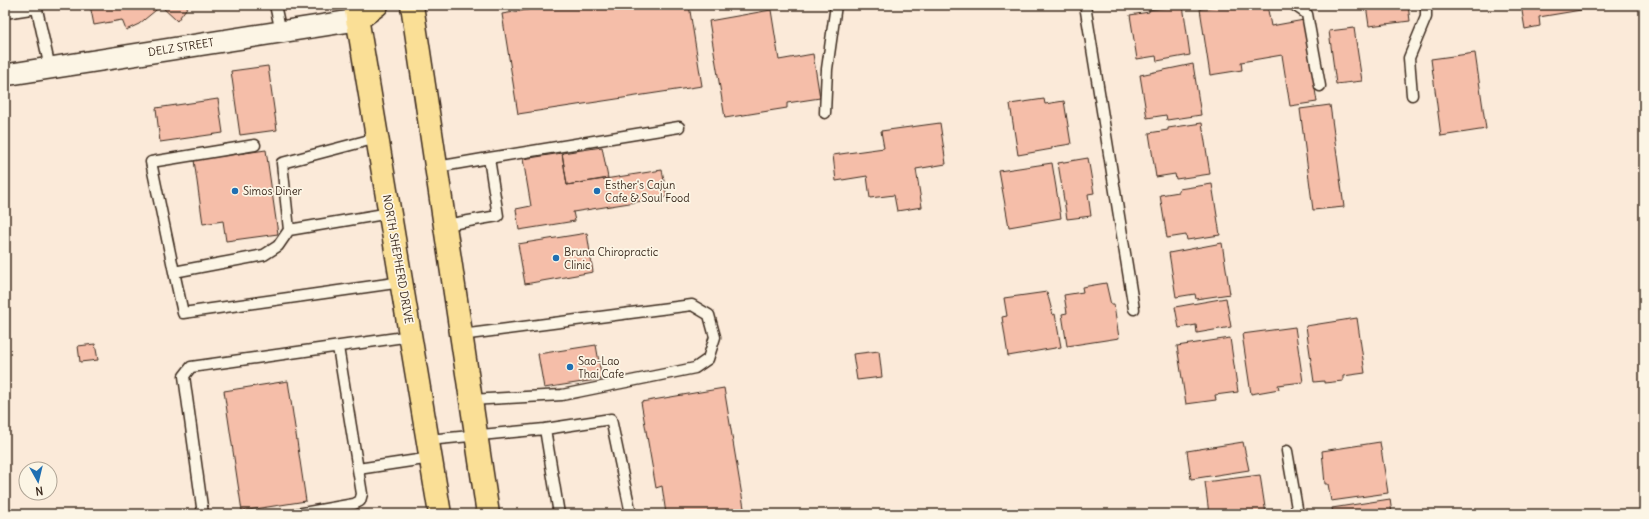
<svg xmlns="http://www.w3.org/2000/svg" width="1649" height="519" font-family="Delius,sans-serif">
  <rect width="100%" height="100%" fill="#fbead9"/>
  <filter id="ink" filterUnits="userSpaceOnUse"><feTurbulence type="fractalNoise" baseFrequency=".025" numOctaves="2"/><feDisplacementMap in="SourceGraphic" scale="8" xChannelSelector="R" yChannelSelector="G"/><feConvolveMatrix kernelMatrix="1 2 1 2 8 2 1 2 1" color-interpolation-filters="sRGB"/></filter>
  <g filter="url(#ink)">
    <!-- building -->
    <path fill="#f5bea9" stroke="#3b2a1e" d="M 90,5 L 189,5 L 177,21 L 161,6 L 139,24 L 126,30 L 122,20 L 94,25 Z
      M 557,5 L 689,5 L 702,86 L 518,114 L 502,14 Z
      M 1183,5 L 1190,55 L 1157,61 L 1156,56 L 1137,59 L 1130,15 L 1149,12 L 1149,10 Z
      M 1227,5 L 1267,5 L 1271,26 L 1304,20 L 1317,102 L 1290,106 L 1282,55 L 1241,62 L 1242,70 L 1210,75 L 1200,9 Z
      M 1366,5 L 1408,5 L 1410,21 L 1369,26 Z
      M 1521,5 L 1581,5 L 1581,10 L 1539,17 L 1540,26 L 1525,29 Z
      M 771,10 L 779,60 L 813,54 L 820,98 L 787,103 L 787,108 L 725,118 L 709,21 Z
      M 1354,28 L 1362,81 L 1336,84 L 1329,31 Z
      M 1475,53 L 1486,129 L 1441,136 L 1431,59 Z
      M 1193,64 L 1201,115 L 1167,120 L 1166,115 L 1147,118 L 1140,75 Z
      M 268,66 L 277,130 L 240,135 L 231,71 Z
      M 218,99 L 223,133 L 160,142 L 156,108 Z
      M 1044,99 L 1045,104 L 1064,101 L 1071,144 L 1052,147 L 1052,149 L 1018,155 L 1010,104 Z
      M 1330,105 L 1344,207 L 1313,210 L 1300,109 Z
      M 940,123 L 946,164 L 916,169 L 922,207 L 897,211 L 894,195 L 870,198 L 867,176 L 836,181 L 833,155 L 884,148 L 881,131 Z
      M 1202,123 L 1210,174 L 1176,179 L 1175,174 L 1156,177 L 1149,133 L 1168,130 L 1168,128 Z
      M 602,147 L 608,178 L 567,185 L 562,153 Z
      M 266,150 L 278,234 L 226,241 L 223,221 L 203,224 L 194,160 Z
      M 562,153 L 567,185 L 662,170 L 667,197 L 573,212 L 575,221 L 519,230 L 516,209 L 531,206 L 523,159 Z
      M 1088,158 L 1094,193 L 1088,194 L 1091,216 L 1067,219 L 1058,163 Z
      M 1052,163 L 1061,218 L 1009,227 L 999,171 Z
      M 1212,184 L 1220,235 L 1187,240 L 1186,235 L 1167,238 L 1160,195 L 1179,192 L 1179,189 Z
      M 587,233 L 593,272 L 525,284 L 518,244 Z
      M 1222,243 L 1230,294 L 1196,299 L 1195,294 L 1176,297 L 1169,253 Z
      M 1106,283 L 1111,305 L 1114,305 L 1119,338 L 1067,346 L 1062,314 L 1067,313 L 1064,295 L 1083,292 L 1082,287 Z
      M 1047,292 L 1053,315 L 1055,314 L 1061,347 L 1008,356 L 1002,317 L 1007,316 L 1004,298 Z
      M 1226,298 L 1231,327 L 1197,333 L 1196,325 L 1179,328 L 1175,307 Z
      M 1357,318 L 1365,373 L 1343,376 L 1343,381 L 1324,383 L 1324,381 L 1314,382 L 1306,326 Z
      M 1295,327 L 1303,382 L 1278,385 L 1279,389 L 1251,394 L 1242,334 Z
      M 1230,338 L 1238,392 L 1215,395 L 1216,400 L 1186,404 L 1177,346 Z
      M 95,344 L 98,360 L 80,362 L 78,346 Z
      M 596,345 L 602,379 L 544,388 L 538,354 Z
      M 879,351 L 882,377 L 857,380 L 853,354 Z
      M 288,381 L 306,501 L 242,511 L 224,391 Z
      M 724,388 L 745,514 L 666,514 L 662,486 L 656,488 L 641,402 Z
      M 1243,442 L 1249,470 L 1191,479 L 1187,451 Z
      M 1380,442 L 1388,493 L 1331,501 L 1328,484 L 1325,484 L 1322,451 Z
      M 1260,475 L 1266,514 L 1209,514 L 1205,482 Z
      M 1390,499 L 1392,514 L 1333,514 L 1332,508 Z"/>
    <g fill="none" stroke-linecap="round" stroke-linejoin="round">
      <!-- lane casing -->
      <g stroke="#3b2a1e" stroke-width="13">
        <path id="lane" d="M 36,5 L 50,68
          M 275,5 L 281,32
          M 1085,5 L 1134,309
          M 1294,5 L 1307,14 L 1320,86
          M 5,13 L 37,8
          M 1412,95 L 1409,58 L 1426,17 L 1426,5
          M 825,113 L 827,69 L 836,5
          M 377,138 L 282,163 L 289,230 L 278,246 L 264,255 L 174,272 L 183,313 L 402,282
          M 489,158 L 679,127
          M 437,167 L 489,158 L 498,216 L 445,225
          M 289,230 L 390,213
          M 174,272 L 151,162 L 255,145
          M 461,335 L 692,305 L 709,315 L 715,337 L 708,359 L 695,368 L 562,395 L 470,400
          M 428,440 L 545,429
          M 1287,451 L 1298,514
          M 358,469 L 431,458
          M 203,514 L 184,376 L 191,367 L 411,336
          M 297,514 L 354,504 L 360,501 L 362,494 L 338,347
          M 559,514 L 545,429 L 611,419 L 631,514"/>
      </g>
      <!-- street casing -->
      <g stroke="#3b2a1e" stroke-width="24">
        <path id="street" d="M 5,75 L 357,20"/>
      </g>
      <!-- primary casing -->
      <g stroke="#3b2a1e" stroke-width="25">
        <path id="primary" d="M 355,5 L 440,514
          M 412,5 L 488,514
          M 357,20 L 377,5"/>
      </g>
      <!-- lane -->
      <use href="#lane" stroke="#fcf5e5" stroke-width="10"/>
      <!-- street -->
      <use href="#street" stroke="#fcf5e5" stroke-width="21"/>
      <!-- primary -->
      <use href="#primary" stroke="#fadf96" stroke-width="22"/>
    </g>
  </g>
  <!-- markers -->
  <g fill="#1f6fb2" stroke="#fcf5e5" stroke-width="1.5">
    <circle cx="235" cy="191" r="4"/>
    <circle cx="597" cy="191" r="4"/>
    <circle cx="556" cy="258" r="4"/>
    <circle cx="570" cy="367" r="4"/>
  </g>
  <g text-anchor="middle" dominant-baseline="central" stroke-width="3.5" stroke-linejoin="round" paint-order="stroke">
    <!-- street labels -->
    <g font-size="11" fill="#3b2a1e" stroke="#fcf5e5">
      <text transform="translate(181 47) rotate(-9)">DELZ STREET</text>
      <text transform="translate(398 259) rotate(80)">NORTH SHEPHERD DRIVE</text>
    </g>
    <!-- poi labels -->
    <g font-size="11" fill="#3b2a1e" stroke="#fcf5e5" text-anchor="start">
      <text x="605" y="185">Esther's Cajun<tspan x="605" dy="13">Cafe &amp; Soul Food</tspan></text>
      <text x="243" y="191">Simos Diner</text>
      <text x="564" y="252">Bruna Chiropractic<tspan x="564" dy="13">Clinic</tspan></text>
      <text x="578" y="361">Sao-Lao<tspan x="578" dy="13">Thai Cafe</tspan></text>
    </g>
  </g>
  <!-- margin -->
  <rect width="1649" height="519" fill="none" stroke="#fcf5e5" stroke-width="20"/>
  <rect x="10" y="10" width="1629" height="499" fill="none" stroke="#3b2a1e" stroke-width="1.5" filter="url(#ink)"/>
  <!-- north arrow -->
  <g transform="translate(38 481) rotate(172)"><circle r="19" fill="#fcf5e5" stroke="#afa495"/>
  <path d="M0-3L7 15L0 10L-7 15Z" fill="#1f6fb2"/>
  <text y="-6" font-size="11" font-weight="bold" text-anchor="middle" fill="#3b2a1e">N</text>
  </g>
</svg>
